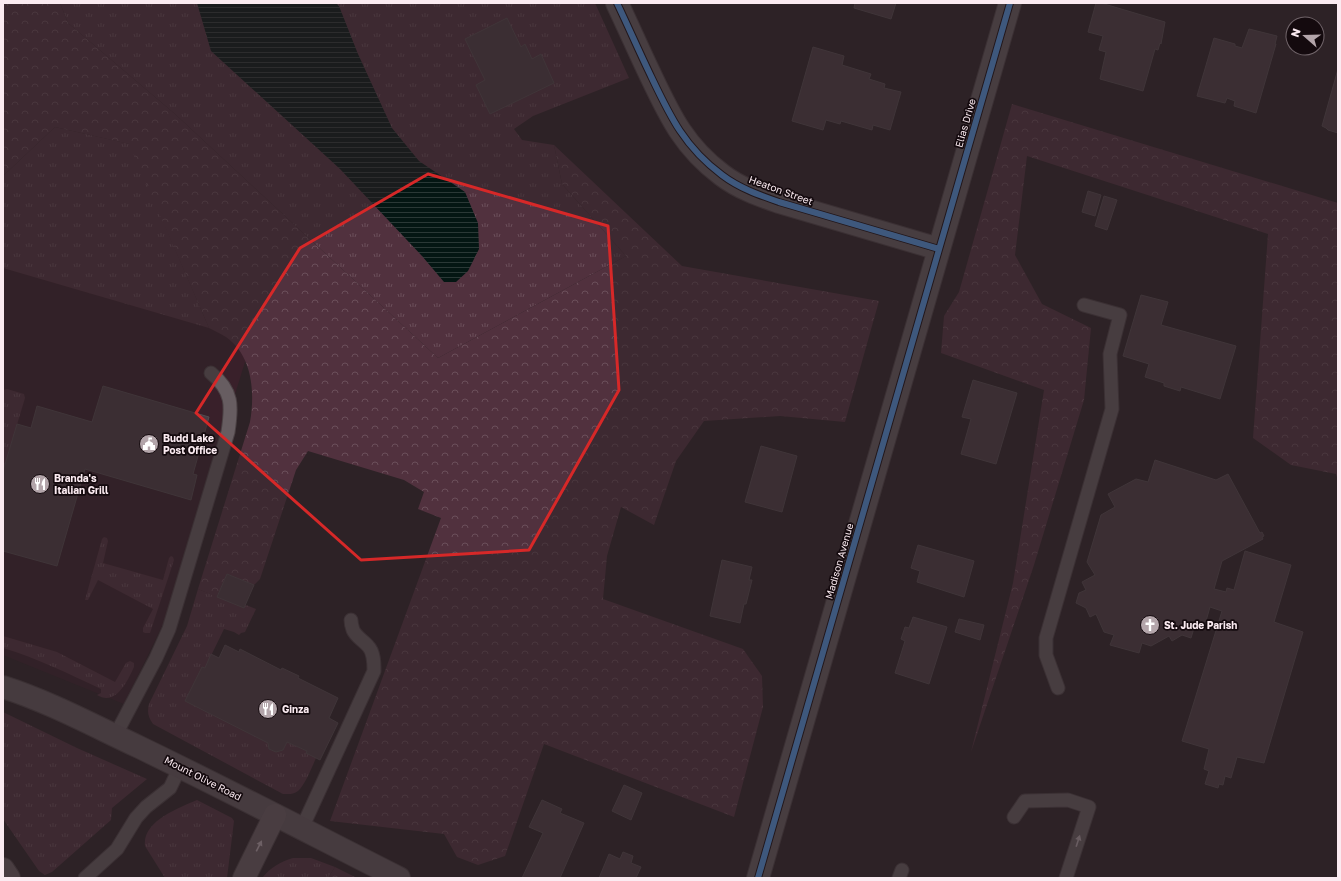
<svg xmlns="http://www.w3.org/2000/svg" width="1341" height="881" font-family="'Golos Text',sans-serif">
  <defs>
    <pattern id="grass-tufts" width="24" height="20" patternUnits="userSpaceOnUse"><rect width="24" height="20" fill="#51313e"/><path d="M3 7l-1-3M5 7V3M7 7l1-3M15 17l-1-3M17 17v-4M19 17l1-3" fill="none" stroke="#6b4f5a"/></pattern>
    <pattern id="forest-crowns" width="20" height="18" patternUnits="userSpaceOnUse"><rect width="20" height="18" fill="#51313e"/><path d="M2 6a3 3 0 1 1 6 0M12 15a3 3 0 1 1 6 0" fill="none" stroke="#6b4f5a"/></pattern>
    <pattern id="water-rules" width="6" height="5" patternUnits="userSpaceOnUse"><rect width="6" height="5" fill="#041613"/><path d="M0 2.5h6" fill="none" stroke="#2a3836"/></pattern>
  </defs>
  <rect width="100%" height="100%" fill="#2d2226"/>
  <!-- built -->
  <path fill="#39202a" d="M 3,266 L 254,333 L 165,620 L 124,704 L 3,655 Z"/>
  <!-- grass -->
  <path fill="url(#grass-tufts)" d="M 60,3 L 595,3 L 629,78 L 533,116 L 514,129 L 522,140 L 554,145 L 562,184 L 626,256 L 438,358 L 175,114 L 68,23 Z
    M 55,127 L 130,144 L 209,328 L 3,268 L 3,176 Z
    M 7,389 L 24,394 L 25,398 L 3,471 L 3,390 Z
    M 104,537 L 107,538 L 108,541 L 103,563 L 163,580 L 169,558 L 171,556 L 173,557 L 174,560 L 150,633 L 145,633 L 143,632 L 143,628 L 153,609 L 98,580 L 88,600 L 85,600 L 102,539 Z
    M 198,589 L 244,607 L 246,605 L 256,609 L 245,632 L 241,633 L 239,635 L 234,632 L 224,629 L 205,668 L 268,743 L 269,749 L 276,752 L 283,750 L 287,742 L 307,751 L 316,758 C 312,767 305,785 298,791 C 293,795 288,794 283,794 L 153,724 C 148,717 147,712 149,704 L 187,626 Z
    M 3,636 L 57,652 L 115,682 L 126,663 L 130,661 L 134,663 L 134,667 C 128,680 116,707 97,695 L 101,693 L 101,689 C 69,674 37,658 3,648 Z
    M 3,712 L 77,748 L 147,779 L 112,808 L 111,820 L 52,872 L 45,875 L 39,871 L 3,819 Z
    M 197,800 L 232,818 L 234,821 L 227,878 L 165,878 L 145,846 C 142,821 179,808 197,800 Z
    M 293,858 L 311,858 L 335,867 L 328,878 L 262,878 C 271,867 280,862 293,858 Z"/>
  <!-- forest -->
  <path fill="url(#forest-crowns)" d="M 3,3 L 60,3 L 68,23 L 175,114 L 438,358 L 626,256 L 562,184 L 554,145 L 682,266 L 879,301 L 845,422 L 780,416 L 704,421 L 676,461 L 654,525 L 621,507 L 607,556 L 603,599 L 743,649 L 762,676 L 763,707 L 734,817 L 544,744 L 505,856 L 478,865 L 457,857 L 444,834 L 330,821 L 441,518 L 418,509 L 424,492 L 404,480 L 308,451 L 296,470 L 260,579 L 254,585 L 227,574 L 217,597 L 198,589 L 250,422 C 255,393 253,356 226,337 C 221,334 215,331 209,328 L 129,144 L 55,127 L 3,176 Z
    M 1012,104 L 1338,203 L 1338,481 L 1336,474 L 1291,465 L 1253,438 L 1268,234 L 1027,156 L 1015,255 L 1042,304 L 1091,328 L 1084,400 L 1034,565 L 971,752 L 1013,583 L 1044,390 L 941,353 L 944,316 L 959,292 Z
    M 335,867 L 357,878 L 328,878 Z"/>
  <!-- water -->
  <path fill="url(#water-rules)" d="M 197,3 L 336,3 L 339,6 L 358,54 L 392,128 L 419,161 L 465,192 L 478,223 L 479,249 L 468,271 L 456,282 L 444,282 L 422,256 L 340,169 L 211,51 Z"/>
  <!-- building -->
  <path fill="#4c3c43" stroke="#554b4f" d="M 855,3 L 896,3 L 891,19 L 854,8 Z
    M 1096,3 L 1101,3 L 1165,22 L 1161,44 L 1160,43 L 1158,50 L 1155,49 L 1143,91 L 1100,79 L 1106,52 L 1099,50 L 1103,36 L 1088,32 Z
    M 507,18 L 521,47 L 525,44 L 532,59 L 541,54 L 554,83 L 490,114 L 476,85 L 485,80 L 465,39 Z
    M 1249,29 L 1277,36 L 1275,44 L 1276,44 L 1256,113 L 1234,106 L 1235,101 L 1227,98 L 1225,103 L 1197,96 L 1214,38 L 1235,44 L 1235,46 L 1242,48 Z
    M 813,47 L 844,56 L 842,65 L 871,74 L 869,79 L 885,84 L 884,88 L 901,92 L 890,130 L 873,125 L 872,130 L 841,121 L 840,124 L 826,120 L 823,130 L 792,121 Z
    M 1338,69 L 1338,133 L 1328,130 L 1326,128 L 1322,126 Z
    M 1088,191 L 1101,195 L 1095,216 L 1082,212 Z
    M 1104,196 L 1117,200 L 1107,230 L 1095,226 Z
    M 1141,295 L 1168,302 L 1161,325 L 1236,346 L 1220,399 L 1181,387 L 1180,391 L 1164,386 L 1164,383 L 1145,377 L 1149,364 L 1123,356 Z
    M 973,380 L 1017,393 L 996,464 L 961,454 L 971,419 L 962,417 Z
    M 103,386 L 209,417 L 193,474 L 197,475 L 191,500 L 85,469 L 57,566 L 3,551 L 3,471 L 17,424 L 31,428 L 37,406 L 92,422 Z
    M 761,446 L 797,456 L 782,512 L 745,502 Z
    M 1155,460 L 1216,480 L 1228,474 L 1260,533 L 1262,532 L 1264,536 L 1262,537 L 1263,539 L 1222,561 L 1214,589 L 1226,592 L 1227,588 L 1234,590 L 1245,551 L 1291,565 L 1274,622 L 1303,632 L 1264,763 L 1237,757 L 1231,778 L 1225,776 L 1223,785 L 1219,784 L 1218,788 L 1205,784 L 1209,771 L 1204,769 L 1209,749 L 1182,741 L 1222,611 L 1210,607 L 1206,621 L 1194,628 L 1191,638 L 1182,635 L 1172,641 L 1169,636 L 1151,646 L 1142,643 L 1139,653 L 1110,645 L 1114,635 L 1104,632 L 1096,614 L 1090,617 L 1086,608 L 1076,603 L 1079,593 L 1086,590 L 1082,582 L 1095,575 L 1087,562 L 1101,515 L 1115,507 L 1108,494 L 1136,479 L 1148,482 Z
    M 918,545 L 974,561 L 964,597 L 917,582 L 920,571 L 911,568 Z
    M 722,560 L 752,567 L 749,580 L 752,580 L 746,604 L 744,604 L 740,623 L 710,616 Z
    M 227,574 L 254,585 L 244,608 L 217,597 Z
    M 913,617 L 947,627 L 929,684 L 895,673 L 905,641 L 901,639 L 905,627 L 909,628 Z
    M 959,619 L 984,625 L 980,640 L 955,632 Z
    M 225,645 L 239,652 L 240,649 L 281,670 L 282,668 L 299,676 L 298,678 L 338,698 L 329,718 L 338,723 L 320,760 L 306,753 L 307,751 L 287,742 L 283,750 L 276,752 L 269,749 L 268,743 L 185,701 L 202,667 L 205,668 L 211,654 L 219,658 Z
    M 624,785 L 642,793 L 631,820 L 612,811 Z
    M 542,800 L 562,809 L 560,813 L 584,823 L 560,878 L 522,878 L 543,833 L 529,827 Z
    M 623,852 L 633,856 L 631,863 L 641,867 L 636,878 L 599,878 L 609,854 L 620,859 Z"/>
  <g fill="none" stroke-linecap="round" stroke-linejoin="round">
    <!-- lane casing -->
    <g stroke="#4b4144" stroke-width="15">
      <path id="lane" d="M 1058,688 L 1046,655 L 1046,638 L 1112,409 L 1110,354 L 1120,315 L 1084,305
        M 115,736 L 156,658 L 169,629 L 228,432 C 232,406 233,391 211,373
        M 1014,817 L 1025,801 L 1068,800 L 1089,807 L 1066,878
        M 302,828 L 374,671 C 374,663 374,652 368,646 C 363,640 356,637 353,630 C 352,627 351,623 351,620
        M 85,878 L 117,849 L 136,818 L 146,807 L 170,788 L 180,767
        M 899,878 L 902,870"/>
    </g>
    <!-- street casing -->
    <g stroke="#4b4144" stroke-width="24">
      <path id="street" d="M 617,3 C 628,26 638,49 649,72 C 669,114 683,146 722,175 C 739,188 759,195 779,202 L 939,249
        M 758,878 L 1010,3"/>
    </g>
    <!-- secondary casing -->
    <g stroke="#4b4144" stroke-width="24">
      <path id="secondary" d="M 3,687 C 50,702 94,726 139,747 C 226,789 312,834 399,878"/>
    </g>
    <!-- primary casing -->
    <g stroke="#4b4144" stroke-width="24">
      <path id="primary" d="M 3,869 L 9,878
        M 244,878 L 275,815"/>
    </g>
    <!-- lane -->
    <use href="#lane" stroke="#675d61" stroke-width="13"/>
    <!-- street -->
    <use href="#street" stroke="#675d61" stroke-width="22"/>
    <!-- secondary -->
    <use href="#secondary" stroke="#64595d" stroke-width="22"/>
    <!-- primary -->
    <use href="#primary" stroke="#6c5e63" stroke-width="22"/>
    <!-- cycleway casing -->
    <g stroke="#140a0e" stroke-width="8">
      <path id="cycleway" d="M 617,3 C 628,26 638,49 649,72 C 669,114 683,146 722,175 C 739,188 759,195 779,202 L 939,249
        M 758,878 L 1010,3"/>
    </g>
    <!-- cycleway -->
    <use href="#cycleway" stroke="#5399e6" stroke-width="6"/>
  </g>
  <!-- one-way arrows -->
  <defs><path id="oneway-solid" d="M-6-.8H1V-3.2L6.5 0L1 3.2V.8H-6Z"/></defs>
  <use fill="#b1a4a9" href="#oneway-solid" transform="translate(1078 841) rotate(-72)"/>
  <use fill="#bbacb1" href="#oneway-solid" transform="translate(259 846) rotate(-63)"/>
  <!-- marked area -->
  <path d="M0 0H1341V881H0ZM 428,174 L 608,226 L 619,390 L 529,550 L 361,560 L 196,413 L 300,248 Z" fill="#2d2226" fill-opacity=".55" fill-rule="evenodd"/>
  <path fill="none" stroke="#d62828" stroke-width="3" stroke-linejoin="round" d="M 428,174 L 608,226 L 619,390 L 529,550 L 361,560 L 196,413 L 300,248 Z"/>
  <!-- icons -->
  <defs>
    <g id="civic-disc" transform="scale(1)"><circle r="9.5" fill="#b3a5aa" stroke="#140a0e"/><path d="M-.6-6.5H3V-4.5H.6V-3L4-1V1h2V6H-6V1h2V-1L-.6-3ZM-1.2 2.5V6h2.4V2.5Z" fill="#fff"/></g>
    <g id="restaurant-disc" transform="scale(1)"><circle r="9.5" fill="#b3a5aa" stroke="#140a0e"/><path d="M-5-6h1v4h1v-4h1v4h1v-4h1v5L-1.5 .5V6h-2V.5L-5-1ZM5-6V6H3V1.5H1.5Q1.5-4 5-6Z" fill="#fff"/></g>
    <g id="church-disc" transform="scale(1)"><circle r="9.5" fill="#b3a5aa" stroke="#140a0e"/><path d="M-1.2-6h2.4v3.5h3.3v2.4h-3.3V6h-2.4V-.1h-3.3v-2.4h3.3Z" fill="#fff"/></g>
  </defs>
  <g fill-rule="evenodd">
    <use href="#civic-disc" x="149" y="444"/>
    <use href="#restaurant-disc" x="40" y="484"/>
    <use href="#church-disc" x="1150" y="625"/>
    <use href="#restaurant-disc" x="268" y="709"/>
  </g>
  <g text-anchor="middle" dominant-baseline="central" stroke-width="3.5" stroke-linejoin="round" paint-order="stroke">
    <!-- street labels -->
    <g font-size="10" fill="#fbebf1" stroke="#140a0e">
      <text transform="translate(965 123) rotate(-74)">Elias Drive</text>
      <text transform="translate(781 190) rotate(20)">Heaton Street</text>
      <text transform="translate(839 561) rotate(-74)">Madison Avenue</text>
      <text transform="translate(203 778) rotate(27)">Mount Olive Road</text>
    </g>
    <!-- poi labels -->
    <g font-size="10" font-weight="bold" fill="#fbebf1" stroke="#140a0e" text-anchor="start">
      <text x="163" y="438">Budd Lake<tspan x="163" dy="12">Post Office</tspan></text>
      <text x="54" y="478">Branda's<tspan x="54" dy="12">Italian Grill</tspan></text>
      <text x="1164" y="625">St. Jude Parish</text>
      <text x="282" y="709">Ginza</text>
    </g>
  </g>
  <!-- border -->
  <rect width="1341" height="881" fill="none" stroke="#fbebf1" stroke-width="8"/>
  <!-- north arrow -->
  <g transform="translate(1305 36) rotate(290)"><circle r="19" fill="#140a0e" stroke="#706469"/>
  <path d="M0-3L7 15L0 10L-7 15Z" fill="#b3a5aa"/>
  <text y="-6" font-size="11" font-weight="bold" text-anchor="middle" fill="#fbebf1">N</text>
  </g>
</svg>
